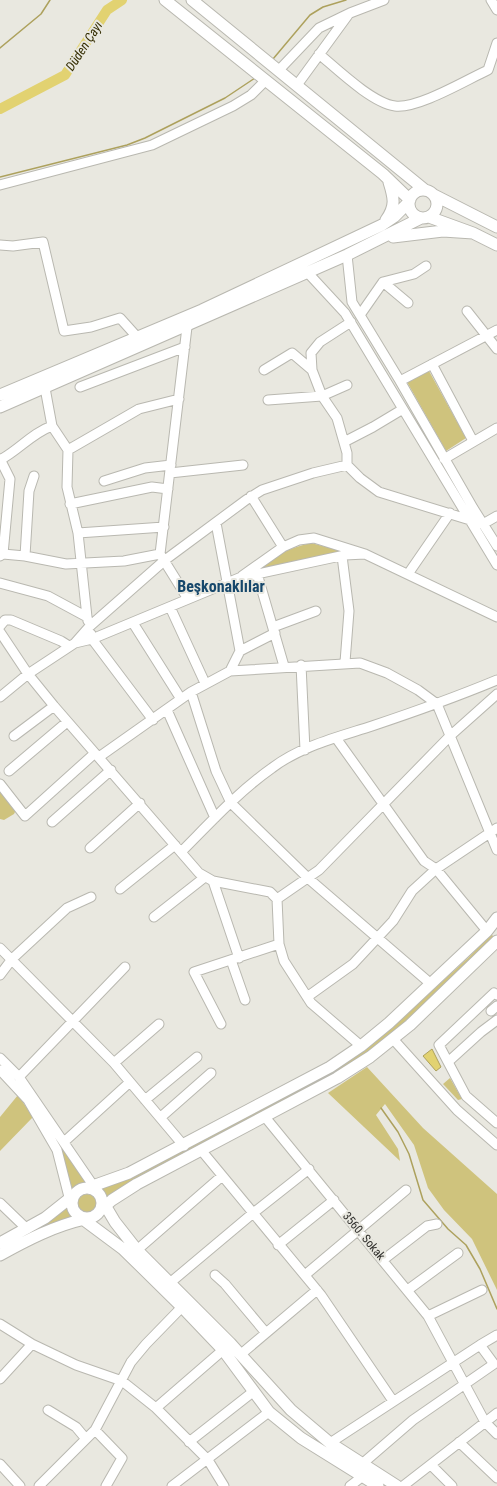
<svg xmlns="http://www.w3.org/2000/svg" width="497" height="1486" font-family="'Roboto Condensed',sans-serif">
  <rect width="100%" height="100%" fill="#e9e8e0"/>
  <!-- green -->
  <path fill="#cfc37d" d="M 429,371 L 466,438 L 446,451 L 407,382 Z
    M 311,543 L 342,551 L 258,569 C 272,556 292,547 311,543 Z
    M 0,791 L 16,810 L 14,814 L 4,820 L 0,819 Z
    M 491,934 L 495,938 L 396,1032 L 349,1067 L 107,1200 L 100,1188 L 392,1027 L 468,958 Z
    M 367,1067 L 423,1128 L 497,1194 L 497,1290 L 472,1239 L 444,1210 L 428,1188 L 414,1145 L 385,1104 L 376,1115 L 398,1149 L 400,1161 L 328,1093 Z
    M 450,1078 L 462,1099 L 458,1100 L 443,1084 Z
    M 18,1095 L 33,1117 L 0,1151 L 0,1117 Z
    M 33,1098 L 87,1182 L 72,1188 L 59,1145 Z
    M77 1204a10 10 0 1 1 20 0a10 10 0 1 1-20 0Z
    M 67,1206 L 69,1212 L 74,1217 L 23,1237 L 35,1230 Z"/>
  <!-- water -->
  <path fill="#e2d271" stroke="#ada15d" d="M 432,1049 L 441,1067 L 436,1071 L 423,1056 Z"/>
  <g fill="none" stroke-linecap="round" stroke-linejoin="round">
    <!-- stream -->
    <path stroke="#ada15d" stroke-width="1.5" d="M 0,48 L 41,14 L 50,0
      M 273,59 L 310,15 L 323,7 L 346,0
      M 0,177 L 127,145 L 145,138 L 225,98 L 255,78
      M 381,1108 L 398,1132 L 409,1154 L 423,1200 L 448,1229 L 466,1245 L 480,1269 L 497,1309"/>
    <!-- river -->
    <path stroke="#e2d271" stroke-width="10" d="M 0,109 L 65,75 L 107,10 L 122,0"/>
    <!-- minor casing -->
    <g stroke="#b9b8b0" stroke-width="11">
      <path id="minor" d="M 491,0 L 497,10
        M 319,54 C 337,69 372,103 395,106 C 418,109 466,80 488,70 L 497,43
        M 279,70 L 319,28 L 350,13 L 384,0
        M 297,85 L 348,15
        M 0,185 L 152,145 L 233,106 L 251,95 L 266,80
        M 0,245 L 13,246 L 43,242 L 64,331 L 91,327 L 120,318 L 138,338
        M 347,255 L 352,302 L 400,381 L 473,508 L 497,546
        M 308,273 L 345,313 L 497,565
        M 383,282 L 408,303
        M 467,311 L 497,349
        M 360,315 L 383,282 L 414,274 L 426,266
        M 187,327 L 160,554 L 188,599
        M 432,364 L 473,441
        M 264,370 L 292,353 L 312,370
        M 400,381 L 497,330
        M 80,387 L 185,347
        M 45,388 L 52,426 L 68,450 L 67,487 L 78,533 L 87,617
        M 268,400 L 322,396 L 347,385
        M 344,442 L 373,427 L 403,409
        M 68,450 L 139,409 L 179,399
        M 0,459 L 10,479 L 3,554
        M 444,459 L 497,428
        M 0,460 C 19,450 32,433 52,426
        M 347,465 L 347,453 L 337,418 L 322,396 L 312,370 L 311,353 L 320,342 L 351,322
        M 170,473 L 243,465
        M 104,481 L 145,468 L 171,465
        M 251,496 L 283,547
        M 70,504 L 152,487 L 168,489
        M 216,523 L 240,651
        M 78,533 L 164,527
        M 0,556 L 3,554 L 25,556 L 66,564 L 124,561 L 160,554
        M 25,556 L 29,491 L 34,476
        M 342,556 L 349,611 L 345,662
        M 256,570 L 284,666
        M 408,574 L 450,513
        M 242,576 L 283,547 L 299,540 L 314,538 L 365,554 L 497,617
        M 0,583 L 48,596 L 87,617 L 88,621
        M 170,607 L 205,683
        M 133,623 L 181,699
        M 0,626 L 5,620 L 11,620 L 61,641 L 69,646
        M 273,627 L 316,611
        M 0,632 L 28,674 L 54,706 L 199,873 L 213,881 L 270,892 L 277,899 L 279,944 L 284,961 L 311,1003 L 361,1046
        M 91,634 L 92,639 L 153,720
        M 75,643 L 92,639 L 239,578 L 345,555 L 365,554
        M 301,665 L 305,750
        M 230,671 L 240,651 L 275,633
        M 191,692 L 216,771 L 231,803 L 309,879 L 431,984
        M 0,697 L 28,674 L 75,643 L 90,626 L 165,560 L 246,500 L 262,490 L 313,473 L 347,465 L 360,478 L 379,492 L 483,524 L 497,516
        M 167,710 L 215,818
        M 14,736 L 54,706
        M 336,738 L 424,861 L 436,869 L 487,931
        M 99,757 L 191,692 L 230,671 L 360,663 L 387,673 L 418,690 L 437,704 L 497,850
        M 9,771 L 67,722
        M 0,784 L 25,816 L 95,753
        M 52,822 L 111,770
        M 90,848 L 140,803
        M 181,852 C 210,823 238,792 272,768 C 301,746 338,737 372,726 C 414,712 456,697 497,680
        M 213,881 L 239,958
        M 120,889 L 175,845
        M 277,899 L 319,870 L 450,736 L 497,694
        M 154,917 L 205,877
        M 0,948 L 114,1063 L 184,1146
        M 231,960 L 245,1000
        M 0,975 L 12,959 L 67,908 L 91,897
        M 497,995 L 494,993 L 439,1045 L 448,1062 L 481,1032 L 497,1020
        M 307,997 L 353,964 L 393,921 L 412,891 L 436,869 L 497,828
        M 491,1011 L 497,1006
        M 221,1024 L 194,972 L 279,944
        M 393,1039 L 457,1110 L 497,1145
        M 0,1058 L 19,1077 L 97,1191
        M 448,1062 L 466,1096 L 497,1123
        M 114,1063 L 159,1024
        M 0,1070 L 28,1100 L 57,1150 L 71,1205
        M 19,1077 L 125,967
        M 145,1100 L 197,1057
        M 161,1117 L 211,1073
        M 265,1117 L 428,1316 L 485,1422 L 497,1434
        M 64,1142 L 130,1082
        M 201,1150 L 321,1295 L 393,1401
        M 0,1203 L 27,1229
        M 278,1245 L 334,1200
        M 137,1250 L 222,1176
        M 383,1260 L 427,1226 L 437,1224
        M 215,1275 L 225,1284 L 266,1333
        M 305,1275 L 406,1190
        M 171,1282 L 252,1214 L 309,1169
        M 409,1289 L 458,1253
        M 428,1316 L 482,1290
        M 0,1324 L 32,1344 L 76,1365 L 122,1381 L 156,1408 L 208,1460 L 224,1486
        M 480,1345 L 497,1335
        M 240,1355 L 317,1290
        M 0,1379 L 32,1344
        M 156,1408 L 223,1350
        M 48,1410 L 76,1427 L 86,1439
        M 95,1430 L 122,1458 L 106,1486
        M 189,1442 L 254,1391
        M 459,1442 L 497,1478
        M 330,1443 L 480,1345 L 494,1364 L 413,1420 L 362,1464
        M 0,1464 L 20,1486
        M 431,1465 L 452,1486
        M 39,1486 L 95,1430 L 131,1362 L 146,1344 L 182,1307
        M 172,1486 L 269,1412
        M 350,1486 L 363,1476
        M 403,1486 L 497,1413"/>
    </g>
    <!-- major casing -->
    <g stroke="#b9b8b0" stroke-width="13">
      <path id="major" d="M 165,0 L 383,174 L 410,200
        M 192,0 L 425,190
        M409 204a14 14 0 1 1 28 0a14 14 0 1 1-28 0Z
        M 434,195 L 497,227
        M 429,217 L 473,233 L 497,245
        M 386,220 C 396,206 394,198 389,182
        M 393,237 L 443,231 L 473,233
        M 0,395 L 202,310 L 382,225 L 394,217 L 409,202
        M 0,407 L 347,255 L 421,218
        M72 1203a15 15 0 1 1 30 0a15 15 0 1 1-30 0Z
        M 87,1188 L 129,1173 L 330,1067 L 361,1046 L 389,1023 L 487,931 L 497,918
        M 102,1200 L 115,1222 L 137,1250 L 230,1343 L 291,1410 L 330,1443 L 397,1486
        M 101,1210 L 112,1200 L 137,1184 L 337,1078 L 370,1057 L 410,1025 L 497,941
        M 80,1217 L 123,1249 L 182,1307 L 223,1350 L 269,1412 L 301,1438 L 378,1486
        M 0,1243 L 45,1218 L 74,1195
        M 0,1255 C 27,1240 54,1226 85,1219"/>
    </g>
    <!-- minor -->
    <use href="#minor" stroke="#fff" stroke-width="9"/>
    <!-- major -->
    <use href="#major" stroke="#fff" stroke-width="11"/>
  </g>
  <g text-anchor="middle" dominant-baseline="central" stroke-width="4" stroke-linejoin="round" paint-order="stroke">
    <!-- street labels -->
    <g font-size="12" fill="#31302d" stroke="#e9e8e0">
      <text transform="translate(364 1236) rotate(50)">3560. Sokak</text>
    </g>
    <!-- water labels -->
    <g font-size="13" font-style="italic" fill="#352e03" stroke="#e9e8e0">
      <text transform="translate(84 46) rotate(-57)">Düden Çayı</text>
    </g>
    <!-- district labels -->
    <g font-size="16" font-weight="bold" fill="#16476b" stroke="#e9e8e0">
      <text x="221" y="586">Beşkonaklılar</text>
    </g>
  </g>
</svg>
